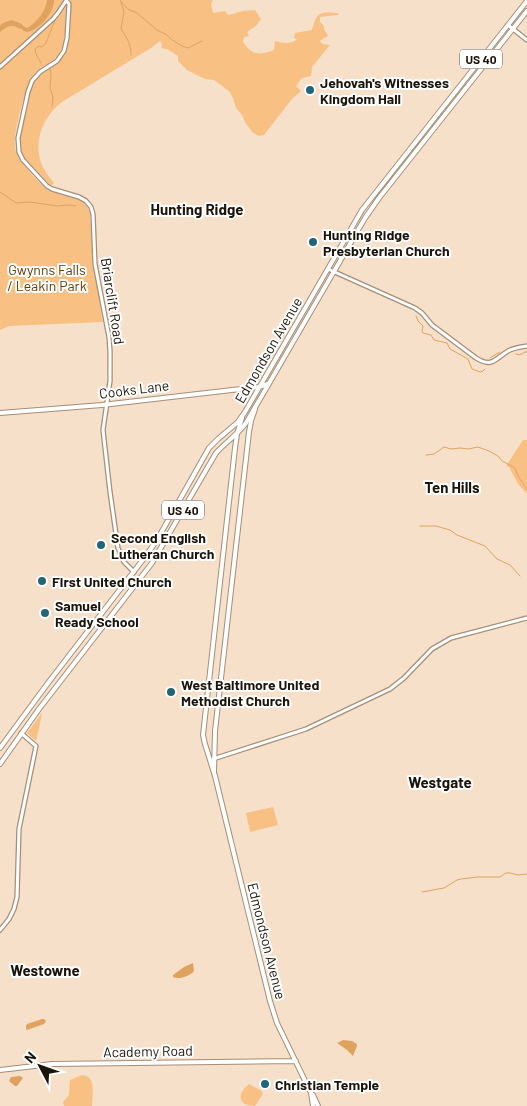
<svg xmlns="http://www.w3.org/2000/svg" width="527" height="1106" font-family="Barlow,sans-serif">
  <rect width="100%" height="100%" fill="#f7e0c9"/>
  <!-- green -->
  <path fill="#f8c083" d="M 0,0 L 64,0 L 56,13 L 0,65 Z
    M 70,0 L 213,0 L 211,4 L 213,13 L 225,11 L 228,15 L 243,11 L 255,10 L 261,19 L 257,25 L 247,32 L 249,36 L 244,37 L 243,42 C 253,56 259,55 274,50 L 275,41 C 282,43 291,45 297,39 L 294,38 L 295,33 L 312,30 C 317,10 321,12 339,13 L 338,15 L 320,17 L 320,22 L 324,26 L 324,29 L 328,36 L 321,40 L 320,41 L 323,44 L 330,45 L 312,67 L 311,76 L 302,78 L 296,86 L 301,91 L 292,99 L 264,135 L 259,136 L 252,132 L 245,122 L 242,115 L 236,108 L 233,98 L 229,91 L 214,80 L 205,79 L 187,70 L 178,61 L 178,56 L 167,49 L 161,48 L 162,44 L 160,41 L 151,48 L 62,102 C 44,116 33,139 41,163 C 44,170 49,177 54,183 L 51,186 L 28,162 L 23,157 L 20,150 L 19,140 L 20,134 L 30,90 C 36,73 45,74 57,63 C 73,48 69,21 70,0 Z
    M 64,6 L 66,7 C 65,21 67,40 60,52 C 54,63 42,65 34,74 C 26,84 13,133 15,146 C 15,150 17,154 19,157 C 23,165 39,183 46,188 C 61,199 84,193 90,213 L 93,264 L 103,322 L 9,326 L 0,330 L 0,69 L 55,18 Z
    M 523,440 L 527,440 L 527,494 L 518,484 L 509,467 L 506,466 Z
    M 42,713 L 42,714 L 36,741 L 27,733 Z
    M 273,807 L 278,825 L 250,832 L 246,813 Z
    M 82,1075 C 97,1076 92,1095 92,1106 L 64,1106 L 63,1102 L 69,1095 L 70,1080 Z
    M 249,1084 L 262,1091 L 263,1094 L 255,1106 C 238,1106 236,1094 249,1084 Z"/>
  <!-- water -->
  <path fill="#e0a35f" d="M 47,0 L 54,0 C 55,12 38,32 26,32 C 15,26 12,17 0,30 L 1,24 L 12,20 L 27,28 L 29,27 C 38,20 46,11 47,0 Z
    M 193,963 L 194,971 C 190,976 179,980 173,977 L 173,975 L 184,967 Z
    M 42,1019 L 44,1019 L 46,1021 L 44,1024 L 27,1030 L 26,1029 L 26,1026 L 27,1024 Z
    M 343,1040 L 352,1041 L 357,1044 L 357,1046 L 353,1056 L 347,1050 L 337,1043 Z
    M 20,1076 L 23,1078 L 17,1086 L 15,1086 L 9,1081 L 11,1077 Z"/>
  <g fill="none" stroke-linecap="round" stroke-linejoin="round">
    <!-- stream -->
    <path stroke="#e0a35f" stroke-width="1" d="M 120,0 L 128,9 L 137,13 L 157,30 L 167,35 L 171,39 L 182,46 L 188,48 L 202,41
      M 121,2 L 124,12 L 121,29 C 127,38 131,44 131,55
      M 41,63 L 36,54 L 35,49 L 39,46 L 42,47 L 46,43 L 55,20
      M 50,69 L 51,74 L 50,88 L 53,97 L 52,107
      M 0,192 L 16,203 L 30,202 L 57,206 L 70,205 L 76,206
      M 416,316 L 418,321 L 423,326 L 422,331 L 423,333 L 431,335 L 434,340 L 447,343 L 450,349 L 468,359 L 472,369 L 480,372 L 483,371 L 485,369
      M 516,354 L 520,355 L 527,351
      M 490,358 L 500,352
      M 426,455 L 434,454 L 444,447 L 451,449 L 460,448 L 468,449 L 478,447 L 489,451 L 498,456 L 502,461 L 508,464 L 515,468 L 518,476 L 527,490
      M 420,526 L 436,526 L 450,530 L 457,535 L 485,546 L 497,559 L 510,565 L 520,576
      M 422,892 L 444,888 L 457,880 L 461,879 L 478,877 L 500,877 L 506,873 L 510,873 L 518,875 L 527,874"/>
    <!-- river -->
    <path stroke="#e0a35f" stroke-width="5" d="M 0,29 C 6,23 13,22 20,26"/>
    <!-- tertiary casing -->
    <g stroke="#a48e78" stroke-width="5.5">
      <path id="tertiary" d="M 66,0 L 69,4 L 67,38 L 64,51 L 57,61 L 40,72 L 32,81 L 28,92 L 18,138 L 19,152 L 23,160 L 47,186 L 52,189 L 79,197 L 86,201 L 91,207 L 93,214 L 95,264 L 109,337 L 110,351 L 110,381 L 103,430 L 110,492 L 118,548 L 124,562 L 134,572
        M 508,25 L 527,40
        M 0,67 L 53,19 L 58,13 L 66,1
        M 328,269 L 415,308 L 422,313 L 432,325 L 476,358 C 492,368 495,359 508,351 C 513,348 520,347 527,346
        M 213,759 L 306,729 L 390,689 L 404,678 L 432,649 L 451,638 L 527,618
        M 0,930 L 9,919 L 14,909 L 17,897 L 19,829 L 36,746 L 21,733"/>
    </g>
    <!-- secondary casing -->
    <g stroke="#a48e78" stroke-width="6">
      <path id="secondary" d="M 242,418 L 237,434 L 235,448 L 203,735 L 205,744 L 215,776 L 270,1001 L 277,1023 L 311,1093 L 313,1106
        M 214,772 L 215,731 L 249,432 L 251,421 L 255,409
        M 0,1070 L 52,1064 L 296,1061
        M 313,1095 L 318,1106"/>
    </g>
    <!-- primary casing -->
    <g stroke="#a48e78" stroke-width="6">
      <path id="primary" d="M 0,413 L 102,405 L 259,387 L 268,384
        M 0,748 L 48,683 L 145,557 L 157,540 L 209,448 L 218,439 L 238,422 L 245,412 L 362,210 L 527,1
        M 0,764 L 39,709 L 152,563 L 216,453 C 226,442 237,435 246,423 L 365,218 L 379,198 L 527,11"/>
    </g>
    <!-- tertiary -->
    <use href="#tertiary" stroke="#fff" stroke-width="3"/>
    <!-- secondary -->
    <use href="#secondary" stroke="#fff" stroke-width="4"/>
    <!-- primary -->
    <use href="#primary" stroke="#fff" stroke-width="4"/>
  </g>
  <!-- markers -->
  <g fill="#216677" stroke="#fff" stroke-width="2">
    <circle cx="310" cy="90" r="5"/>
    <circle cx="313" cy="242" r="5"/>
    <circle cx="101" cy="545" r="5"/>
    <circle cx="42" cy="581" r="5"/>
    <circle cx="45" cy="613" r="5"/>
    <circle cx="171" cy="692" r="5"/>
    <circle cx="265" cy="1084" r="5"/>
  </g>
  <g text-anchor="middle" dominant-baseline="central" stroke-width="4" stroke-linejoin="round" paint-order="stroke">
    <!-- shield labels -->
    <g fill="#fff" stroke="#5f5a54" stroke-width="1">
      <rect x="460" y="49.5" width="42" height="19" rx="4"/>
      <rect x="162" y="500.5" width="42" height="19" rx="4"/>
    </g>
    <g font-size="12" font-weight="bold" fill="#1b140b">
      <text x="481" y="59">US 40</text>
      <text x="183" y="510">US 40</text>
    </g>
    <!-- poi labels -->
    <g font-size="14" font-weight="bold" fill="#1b140b" stroke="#fff" text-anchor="start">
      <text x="320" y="82">Jehovah's Witnesses<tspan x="320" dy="16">Kingdom Hall</tspan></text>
      <text x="323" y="234">Hunting Ridge<tspan x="323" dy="16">Presbyterian Church</tspan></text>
      <text x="111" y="537">Second English<tspan x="111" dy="16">Lutheran Church</tspan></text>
      <text x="52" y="581">First United Church</text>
      <text x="55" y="605">Samuel<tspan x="55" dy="16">Ready School</tspan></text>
      <text x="181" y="684">West Baltimore United<tspan x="181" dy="16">Methodist Church</tspan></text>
      <text x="275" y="1084">Christian Temple</text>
    </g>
    <!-- park labels -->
    <g font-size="14" fill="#623b01" stroke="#fff">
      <text x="47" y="269">Gwynns Falls<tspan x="47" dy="16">/ Leakin Park</tspan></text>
    </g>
    <!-- street labels -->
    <g font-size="14" fill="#1b140b" stroke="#fff">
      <text transform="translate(113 301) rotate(81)">Briarclift Road</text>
      <text transform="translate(268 350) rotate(-60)">Edmondson Avenue</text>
      <text transform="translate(134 389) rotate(-7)">Cooks Lane</text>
      <text transform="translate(267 941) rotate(76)">Edmondson Avenue</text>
      <text transform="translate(148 1051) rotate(-1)">Academy Road</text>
    </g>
    <!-- neighbourhood labels -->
    <g font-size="15" font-weight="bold" fill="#1b140b" stroke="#fff">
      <text x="197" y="209">Hunting Ridge</text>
      <text x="452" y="487">Ten Hills</text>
      <text x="440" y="782">Westgate</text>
      <text x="45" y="970">Westowne</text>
    </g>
  </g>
  <!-- north arrow -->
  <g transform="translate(40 1066) rotate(311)" stroke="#ffffff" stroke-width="4" paint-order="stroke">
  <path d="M0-4L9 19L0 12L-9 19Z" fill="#1b140b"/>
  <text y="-8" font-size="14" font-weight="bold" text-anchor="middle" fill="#1b140b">N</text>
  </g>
</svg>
